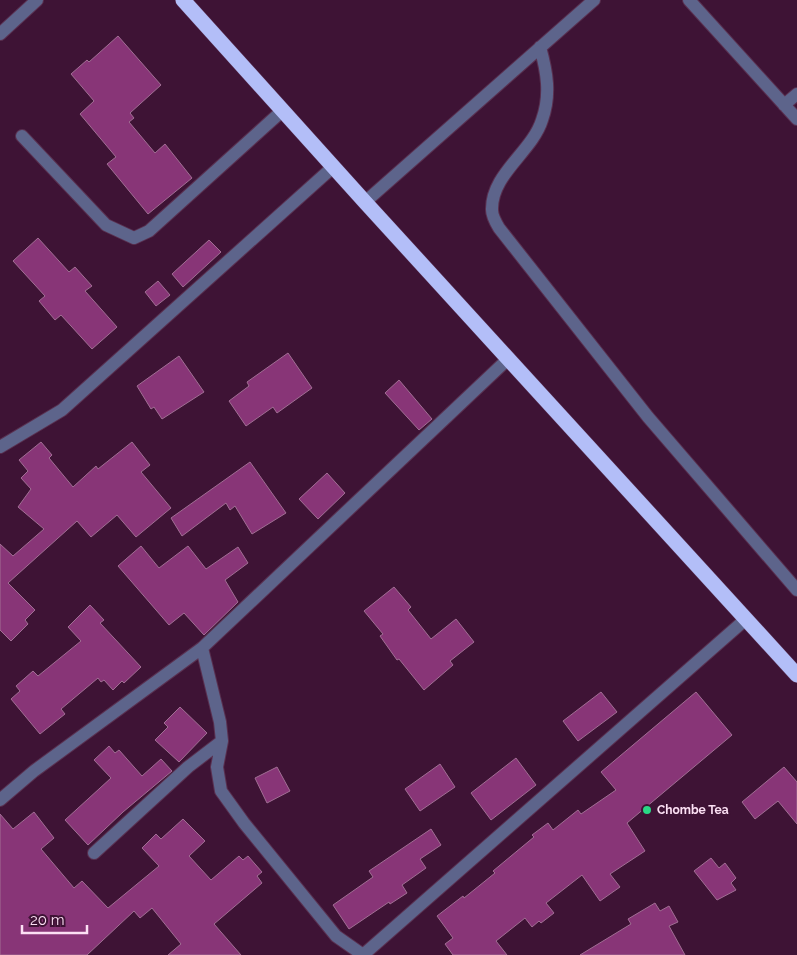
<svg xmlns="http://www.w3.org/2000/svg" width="797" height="955" font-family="Raleway,sans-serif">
  <rect width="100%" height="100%" fill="#3e1335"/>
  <!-- building -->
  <path fill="#883577" stroke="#a16e94" d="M 118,36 L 161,85 L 130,113 L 134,118 L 129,122 L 155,153 L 165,144 L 192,178 L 148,214 L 107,164 L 116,157 L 80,114 L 94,101 L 71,74 L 87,60 L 89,62 Z
    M 38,238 L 69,272 L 75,267 L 92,286 L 85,291 L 117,327 L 92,349 L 61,315 L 55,320 L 39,301 L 45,296 L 13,261 Z
    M 209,240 L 221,252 L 183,287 L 172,274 Z
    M 158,281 L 170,295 L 156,306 L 145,292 Z
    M 288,353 L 312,388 L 277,413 L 273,407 L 246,426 L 229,401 L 249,386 L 247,382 Z
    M 179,356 L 204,392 L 162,419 L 154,407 L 151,409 L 137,386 Z
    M 399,380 L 432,419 L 419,430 L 385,393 Z
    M 41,442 L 52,455 L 49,458 L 73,487 L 96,466 L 98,469 L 132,442 L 150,465 L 141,472 L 171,508 L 136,537 L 117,515 L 91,537 L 77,521 L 8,583 L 35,610 L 25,620 L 28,624 L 11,641 L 0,630 L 0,544 L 13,556 L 44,529 L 18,507 L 31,489 L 21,478 L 28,471 L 19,460 Z
    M 250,462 L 286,513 L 252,534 L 235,506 L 230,510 L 226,503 L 182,536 L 171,518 Z
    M 327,473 L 345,493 L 318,519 L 299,499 Z
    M 141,546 L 159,568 L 188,546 L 206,569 L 238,547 L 248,563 L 225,580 L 238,602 L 204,635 L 184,613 L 169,625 L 118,566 Z
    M 394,587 L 411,607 L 408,610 L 431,639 L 456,619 L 474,642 L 450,661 L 453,665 L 424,690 L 399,659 L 397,660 L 380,636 L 383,634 L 364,611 Z
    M 90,605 L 104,620 L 100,623 L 141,667 L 124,683 L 122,681 L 113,690 L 104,680 L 101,682 L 98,678 L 61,709 L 65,714 L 40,734 L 11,699 L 20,691 L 16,686 L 33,671 L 38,676 L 81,641 L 68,627 Z
    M 601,692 L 617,712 L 578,741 L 563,721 Z
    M 696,692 L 732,735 L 627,823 L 645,851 L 610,874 L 620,887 L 600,901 L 582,875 L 546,903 L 554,913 L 541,923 L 539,921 L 532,927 L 525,918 L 496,941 L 507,955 L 453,955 L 445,944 L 453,938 L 437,916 L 463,896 L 464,898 L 495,873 L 493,871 L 534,837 L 532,835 L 548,823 L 553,830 L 578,810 L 581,814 L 616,790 L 601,772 Z
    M 180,707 L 207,733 L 179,762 L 155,740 L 168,727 L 164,723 Z
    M 109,746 L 115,753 L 119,750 L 142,776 L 161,759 L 172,771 L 123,812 L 88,845 L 65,820 L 111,778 L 94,760 Z
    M 516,758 L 536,785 L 491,820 L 471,793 Z
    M 440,764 L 455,787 L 420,811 L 405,789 Z
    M 277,767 L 290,791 L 267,803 L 255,778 Z
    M 784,767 L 797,782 L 797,824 L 778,801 L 755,819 L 742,802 Z
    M 34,812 L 54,838 L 41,849 L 74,888 L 82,881 L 108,908 L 159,866 L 142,848 L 156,834 L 161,839 L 183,819 L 205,841 L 189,856 L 211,880 L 239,856 L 243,860 L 248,856 L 262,872 L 257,876 L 262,883 L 214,924 L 241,955 L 168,955 L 181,944 L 152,908 L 140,918 L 134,911 L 87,955 L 0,955 L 0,814 L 13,829 Z
    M 431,829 L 441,845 L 420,859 L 426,868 L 402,885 L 407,893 L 390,904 L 389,902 L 349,929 L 333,905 L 373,877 L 369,871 Z
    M 711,858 L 719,868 L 725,863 L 736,878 L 731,883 L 736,890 L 717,900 L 694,871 Z
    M 655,903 L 660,911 L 669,906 L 678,922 L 669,926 L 685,955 L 580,955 L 631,924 L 628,919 Z"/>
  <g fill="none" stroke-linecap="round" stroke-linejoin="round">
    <!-- minor casing -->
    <g stroke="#593050" stroke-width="14">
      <path id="minor" d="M 689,0 L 797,119
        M 0,34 L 37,0
        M 540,47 C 547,72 551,95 542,120 C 532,152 491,174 492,210 C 492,216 496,223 499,228 L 648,417 L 797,590
        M 784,105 L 797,94
        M 22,136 L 106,225 L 134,238 L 149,231 L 282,111
        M 365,202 L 594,0
        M 0,447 L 62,410 L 333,167
        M 202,648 L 220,722 L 222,741 L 217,767 L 221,791 L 244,823 L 336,936 L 363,955
        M 0,800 L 34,771 L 202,648 L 509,358
        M 94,853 L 188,767 L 222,741
        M 363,955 L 746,619"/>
    </g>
    <!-- highway casing -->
    <g stroke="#593050" stroke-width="16">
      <path id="highway" d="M 183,0 L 365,202 L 797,675"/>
    </g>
    <!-- minor -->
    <use href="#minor" stroke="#5d648b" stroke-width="12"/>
    <!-- highway -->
    <use href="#highway" stroke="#b3bef8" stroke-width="15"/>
  </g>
  <!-- markers -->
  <circle fill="#29d885" stroke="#3e1335" stroke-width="2" cx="647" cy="810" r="5"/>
  <g text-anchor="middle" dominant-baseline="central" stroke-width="4" stroke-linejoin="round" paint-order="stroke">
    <!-- poi labels -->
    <g font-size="12" font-weight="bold" fill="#fce0f4" stroke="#3e1335" text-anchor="start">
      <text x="657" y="810">Chombe Tea</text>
    </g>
  </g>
  <!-- scale -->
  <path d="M22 925v8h65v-8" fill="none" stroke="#fce0f4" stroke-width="2.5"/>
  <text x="30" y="925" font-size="15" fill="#fce0f4" stroke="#3e1335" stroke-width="4" paint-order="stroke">20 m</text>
</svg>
